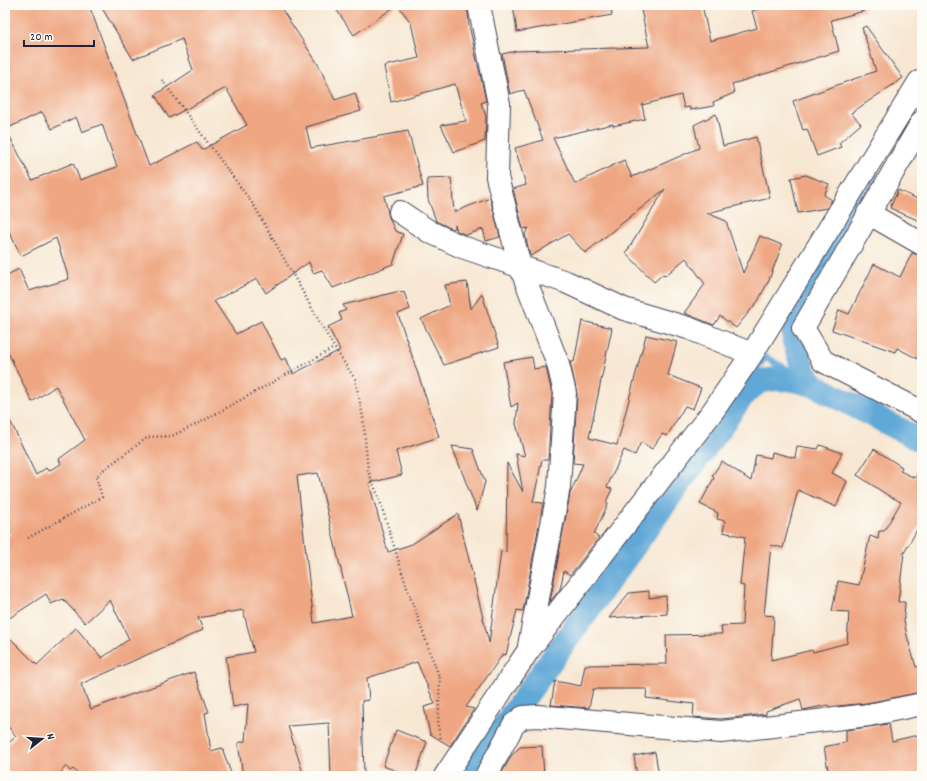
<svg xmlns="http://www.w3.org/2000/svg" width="927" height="781" font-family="Dekko,sans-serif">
  <rect width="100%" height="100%" fill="#fdfcf7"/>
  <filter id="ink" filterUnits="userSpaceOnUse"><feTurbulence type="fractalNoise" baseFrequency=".025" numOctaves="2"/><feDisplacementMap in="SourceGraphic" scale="8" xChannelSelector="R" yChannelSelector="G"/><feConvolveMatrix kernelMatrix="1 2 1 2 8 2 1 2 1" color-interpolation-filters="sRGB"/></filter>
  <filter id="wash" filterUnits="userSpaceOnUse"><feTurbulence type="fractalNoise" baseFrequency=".012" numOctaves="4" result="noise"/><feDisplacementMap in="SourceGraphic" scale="16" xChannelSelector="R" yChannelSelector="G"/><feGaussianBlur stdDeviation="0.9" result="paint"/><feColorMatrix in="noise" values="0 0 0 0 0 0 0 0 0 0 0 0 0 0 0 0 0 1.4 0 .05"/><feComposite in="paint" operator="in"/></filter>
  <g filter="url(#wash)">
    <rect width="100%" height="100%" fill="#f7e7d2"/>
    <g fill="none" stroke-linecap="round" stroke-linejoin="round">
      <!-- stream -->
      <path stroke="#61a8d7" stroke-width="7" d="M 747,380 L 765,357 L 816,386
        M 464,776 L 503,712 L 623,546"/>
      <!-- canal -->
      <path stroke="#61a8d7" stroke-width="24" d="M 816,386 L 804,372 L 794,341 L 792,314 L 875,184
        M 468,776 L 745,393 L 759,382 L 775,379 L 793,380 L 816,386 L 922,441"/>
    </g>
    <g id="blocks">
      <!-- building -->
      <path fill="#efa783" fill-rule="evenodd" d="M 5,5 L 89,5 L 149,166 L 197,142 L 202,150 L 247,125 L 226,88 L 169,118 L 155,95 L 193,70 L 182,39 L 133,59 L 100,5 L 279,5 L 318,64 L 335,100 L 355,93 L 361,111 L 306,127 L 311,148 L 408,131 L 423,186 L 384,196 L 389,217 L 395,231 L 403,234 L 393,264 L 333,288 L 322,270 L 313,273 L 309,262 L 266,293 L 257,279 L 214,301 L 236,334 L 261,321 L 281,360 L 286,358 L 293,374 L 340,350 L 328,327 L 342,320 L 339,313 L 346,310 L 343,305 L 400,291 L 401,293 L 404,292 L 410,309 L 398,314 L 439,437 L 396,451 L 402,475 L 369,483 L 388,552 L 412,544 L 458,514 L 489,643 L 501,551 L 506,552 L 507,463 L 523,492 L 516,454 L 525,456 L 516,424 L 518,403 L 511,407 L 503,362 L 532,357 L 534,369 L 546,367 L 552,394 L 548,460 L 542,460 L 533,502 L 543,503 L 523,611 L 517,610 L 506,655 L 503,654 L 466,707 L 474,709 L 450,746 L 430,734 L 424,707 L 435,704 L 417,662 L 367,678 L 369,700 L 362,701 L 364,776 L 331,776 L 329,723 L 288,726 L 304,776 L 243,776 L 238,743 L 245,741 L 248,704 L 233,707 L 226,657 L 254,652 L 243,610 L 198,618 L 203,630 L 81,684 L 91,709 L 194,672 L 209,712 L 205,713 L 211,751 L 222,748 L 232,776 L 81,776 L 73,769 L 70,771 L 66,766 L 58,776 L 5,776 L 5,747 L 16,736 L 5,723 L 5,633 L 37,665 L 76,628 L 102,658 L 129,639 L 110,600 L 85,623 L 63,599 L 51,604 L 46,594 L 5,621 L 5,538 L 11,534 L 5,523 L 5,410 L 36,475 L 46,468 L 48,471 L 61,464 L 59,459 L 85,440 L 56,386 L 32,402 L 5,346 L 5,276 L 19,269 L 29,291 L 69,279 L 56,238 L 21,256 L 5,223 ZM 42,112 L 52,129 L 76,117 L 82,132 L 102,124 L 117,167 L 80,180 L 73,163 L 32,180 L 6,129 ZM 318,473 L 352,616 L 314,623 L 297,476 Z
        M 333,5 L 397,5 L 354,35 Z
        M 398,5 L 467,5 L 469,25 L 486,101 L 481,103 L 486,116 L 485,141 L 454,152 L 441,125 L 466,121 L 455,84 L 391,102 L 384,66 L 419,58 L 411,23 Z
        M 513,5 L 611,5 L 612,15 L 517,32 Z
        M 640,5 L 702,5 L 710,41 L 757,28 L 752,11 L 773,5 L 863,5 L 864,11 L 831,20 L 839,51 L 732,84 L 734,93 L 713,102 L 714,106 L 690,110 L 690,107 L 684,108 L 681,95 L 642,105 L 645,119 L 613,126 L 613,124 L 553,138 L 575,184 L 624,160 L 632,177 L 699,148 L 694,125 L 716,114 L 723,146 L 756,137 L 770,198 L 707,213 L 726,221 L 743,273 L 760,236 L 782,245 L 769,280 L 758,301 L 736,328 L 720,316 L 714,325 L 684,313 L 705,284 L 686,258 L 665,276 L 663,274 L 654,282 L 626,253 L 665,189 L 585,253 L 568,234 L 531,256 L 530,255 L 525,234 L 529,228 L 523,229 L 513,189 L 526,185 L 515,148 L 543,140 L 524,90 L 510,94 L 502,54 L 516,51 L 649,47 Z
        M 866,26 L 903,78 L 851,113 L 861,124 L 839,143 L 841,147 L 817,156 L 807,129 L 803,130 L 793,101 L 876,71 L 862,28 Z
        M 806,175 L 829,184 L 824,195 L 832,200 L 827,208 L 798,213 L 791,178 Z
        M 451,178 L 454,212 L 490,198 L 500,237 L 486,241 L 483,229 L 466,235 L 457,231 L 455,225 L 455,228 L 452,229 L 436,221 L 428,199 L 427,179 Z
        M 898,190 L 922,201 L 922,222 L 890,208 Z
        M 912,253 L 922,256 L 922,361 L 897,348 L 895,352 L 832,330 L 839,310 L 849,314 L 874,264 L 900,277 Z
        M 467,282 L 471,309 L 482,294 L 499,347 L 444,365 L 421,319 L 450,305 L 445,285 Z
        M 582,321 L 612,328 L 589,438 L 617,445 L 646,335 L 677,342 L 668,375 L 701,388 L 693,409 L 685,406 L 667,436 L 662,434 L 652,449 L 641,442 L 635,455 L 624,450 L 607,487 L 612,489 L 606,502 L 608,504 L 594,534 L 599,538 L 570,575 L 564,571 L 560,589 L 550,602 L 570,494 L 583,464 L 573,463 L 577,394 L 570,362 L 574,362 Z
        M 820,445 L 842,453 L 832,473 L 847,481 L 836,507 L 798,490 L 783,548 L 771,545 L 764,615 L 774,616 L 771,660 L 812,650 L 813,652 L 847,643 L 849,612 L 832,611 L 838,581 L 859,585 L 870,536 L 878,539 L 879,531 L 884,531 L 901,502 L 889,496 L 857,475 L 874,449 L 902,467 L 900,471 L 915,478 L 922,465 L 922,521 L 904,553 L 898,602 L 905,602 L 904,620 L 907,636 L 916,667 L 922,666 L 922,692 L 867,703 L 829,707 L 828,705 L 803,710 L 800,699 L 766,711 L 766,714 L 721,719 L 693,717 L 694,704 L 646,698 L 647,689 L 593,689 L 589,708 L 551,705 L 555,681 L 581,686 L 585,665 L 667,664 L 666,635 L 722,634 L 721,626 L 742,625 L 744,586 L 740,585 L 745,537 L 723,532 L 725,521 L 717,519 L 718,513 L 700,504 L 714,478 L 712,476 L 722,461 L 751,481 L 756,455 L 771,458 L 772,452 L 795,458 L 797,446 L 818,449 Z
        M 452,446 L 473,449 L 485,482 L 477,511 Z
        M 649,591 L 649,598 L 666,596 L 667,614 L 609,618 L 629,593 Z
        M 889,724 L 892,741 L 922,734 L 922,776 L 829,776 L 824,747 L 846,742 L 846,730 Z
        M 396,730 L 427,742 L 415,776 L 410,776 L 383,766 Z
        M 542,746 L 544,776 L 500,776 L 512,755 L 520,747 Z
        M 655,752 L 659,776 L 637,776 L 634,756 Z"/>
    </g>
  </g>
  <g filter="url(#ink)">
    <use href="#blocks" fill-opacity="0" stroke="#424052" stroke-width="1"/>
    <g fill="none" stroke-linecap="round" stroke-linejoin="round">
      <!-- minor casing -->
      <g stroke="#424052" stroke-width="24">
        <path id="minor" d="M 479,5 L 499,104 L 497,177 L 520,266 L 558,364 L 565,393 L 559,487 L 529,646
          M 922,122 L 803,328 L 823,361 L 922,412
          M 400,212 L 430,232 L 462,247 L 566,282 L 624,309 L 688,328 L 752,354
          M 868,213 L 922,244
          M 445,776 L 528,651 L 713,411 L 752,354 L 919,82
          M 486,776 L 514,724 L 523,717 L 537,716 L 721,732 L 869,715 L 922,704"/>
      </g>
      <!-- path -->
      <path stroke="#424052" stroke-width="2.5" stroke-dasharray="1 3" stroke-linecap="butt" d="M 162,80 L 255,207 L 332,344 L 355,379 L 363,417 L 368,471 L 379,498 L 408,591 L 440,679 L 438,725 L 441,740
        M 28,538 L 102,497 L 96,477 L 103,470 L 148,437 L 172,436 L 201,422 L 334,348"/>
      <!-- minor -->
      <use href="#minor" stroke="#fff" stroke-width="22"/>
    </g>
  </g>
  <!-- margin -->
  <rect width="927" height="781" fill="none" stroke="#fdfcf7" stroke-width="20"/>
  <!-- north arrow -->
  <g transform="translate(42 739) rotate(73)" stroke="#fdfcf7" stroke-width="3" paint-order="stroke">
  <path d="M0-3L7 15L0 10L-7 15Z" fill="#22223b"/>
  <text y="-6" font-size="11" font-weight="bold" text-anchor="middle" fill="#22223b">N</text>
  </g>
  <!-- scale -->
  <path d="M24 40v6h70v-6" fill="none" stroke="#22223b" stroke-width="2"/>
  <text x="30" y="40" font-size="12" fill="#22223b" stroke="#fdfcf7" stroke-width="3" paint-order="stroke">20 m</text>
</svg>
